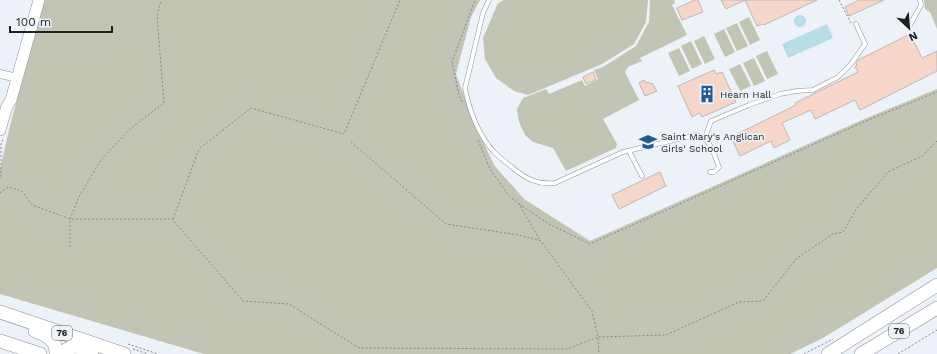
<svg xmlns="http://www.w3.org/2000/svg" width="937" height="354" font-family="'Work Sans',sans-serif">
  <rect width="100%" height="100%" fill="#ecf2f8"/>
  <!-- green -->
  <path fill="#c2c5b3" d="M 44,0 L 480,0 L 471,17 L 456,74 L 472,118 L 494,165 L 524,199 L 590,241 L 869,117 L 937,89 L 937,268 L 823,338 L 790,354 L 204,354 L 0,294 L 0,169 L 10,126 Z
    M 504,0 L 648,0 L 646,22 L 634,44 L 602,64 L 528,95 L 514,91 L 496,78 L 485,59 L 483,38 L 498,3 Z
    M 650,0 L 674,0 L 675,3 L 672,5 L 687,35 L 640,58 L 642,61 L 628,67 L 625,72 L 639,100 L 603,119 L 617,144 L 616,148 L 566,171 L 553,148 L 533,142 L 525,135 L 519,122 L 517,109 L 523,98 L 546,89 L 549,94 L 582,80 L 585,86 L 598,79 L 594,70 L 603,67 L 636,46 L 649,22 Z
    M 924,0 L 937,0 L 937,29 L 930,12 L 925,9 Z
    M 749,17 L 760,40 L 750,45 L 739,22 Z
    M 737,23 L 748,46 L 737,51 L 726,28 Z
    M 724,29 L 735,52 L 725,57 L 714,34 Z
    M 704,36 L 715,59 L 705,64 L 694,41 Z
    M 691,41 L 702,64 L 692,69 L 681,46 Z
    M 679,48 L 690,71 L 679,76 L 668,53 Z
    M 767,51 L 778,74 L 767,79 L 756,56 Z
    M 754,58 L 765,81 L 754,86 L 743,63 Z
    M 740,64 L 751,86 L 740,91 L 729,69 Z"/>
  <!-- water -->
  <path fill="#b8dce8" d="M794 21a6 6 0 1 1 12 0a6 6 0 1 1-12 0Z
    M 827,24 L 833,38 L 788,58 L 782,44 Z"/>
  <!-- building -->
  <path fill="#f6d6c8" stroke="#beb7b4" d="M 695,0 L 698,0 L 703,12 L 682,20 L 677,8 Z
    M 721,0 L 817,0 L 764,25 L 763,24 L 757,26 L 745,0 L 726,9 Z
    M 859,0 L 884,0 L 849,16 L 845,7 Z
    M 910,34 L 922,58 L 937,51 L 937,71 L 860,110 L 855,100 L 815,119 L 811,110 L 782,123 L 790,140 L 774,148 L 771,141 L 740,156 L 731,137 L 796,105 L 795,103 L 858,72 L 855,67 L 857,66 L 856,63 L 858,60 Z
    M 714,70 L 716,74 L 722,72 L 736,102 L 702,117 L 700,113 L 692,117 L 678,86 Z
    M 593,72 L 596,79 L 586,84 L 583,77 Z
    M 644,80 L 646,83 L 649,82 L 650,84 L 652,83 L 657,91 L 645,96 L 639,83 Z
    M 660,172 L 666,186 L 619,209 L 612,195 Z"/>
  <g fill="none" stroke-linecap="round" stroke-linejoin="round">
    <!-- service casing -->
    <g stroke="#8c9196" stroke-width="5">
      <path id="service" d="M 489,0 L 483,13 L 465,88 C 469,110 479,136 494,152 C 500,158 507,163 513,168 C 526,179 538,185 555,183 L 623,152 L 696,135 C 711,138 714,155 719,167 L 714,172 L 710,172
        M 910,25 L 921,5 L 920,0
        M 705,138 L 711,121 L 749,105 L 780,94 L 796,91 L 813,90 L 838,77 L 851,64 L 865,44 L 856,24
        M 629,151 L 642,176"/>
    </g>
    <!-- minor casing -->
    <g stroke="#8c9196" stroke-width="9">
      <path id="minor" d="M 0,74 L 17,78"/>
    </g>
    <!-- secondary casing -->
    <g stroke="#8c9196" stroke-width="12">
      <path id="secondary" d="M 0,130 L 7,106 L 11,100 L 39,0"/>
    </g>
    <!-- trunk casing -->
    <g stroke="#8c9196" stroke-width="14">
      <path id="trunk" d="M 0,312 L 124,354
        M 35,331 C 46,335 57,340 56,354
        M 0,341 L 40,354
        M 61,354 C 70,344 80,347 92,351
        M 828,354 L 937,285
        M 861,354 L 937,308"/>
    </g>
    <!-- path -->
    <path stroke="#83878b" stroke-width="1" stroke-dasharray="2 2" stroke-linecap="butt" d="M 839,0 L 851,23
      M 462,102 L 459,95 L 452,62 L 475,0
      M 478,140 L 489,167 L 508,195 L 519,204 L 540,240
      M 351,142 L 446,224 L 519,235 L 541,241 L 592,311 L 598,337 L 666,335 L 739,302 L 763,301 L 797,258 L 833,234 L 843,232 L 857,208 L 888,172 L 922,156 L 937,141
      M 0,177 L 1,173 L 1,144 L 3,139
      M 0,193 L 8,187 L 22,191 L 32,205 L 70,219 L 172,219 L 243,301 L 289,304 L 359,348 L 567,349 L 598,337 L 599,354
      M 519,204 L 549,224 L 590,244 L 866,121 L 937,92
      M 173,219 L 199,149 L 251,108 L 344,134 L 400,0
      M 70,247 L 70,219 L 79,197 L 101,160 L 131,128 L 164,103 L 157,16 L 161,0
      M 128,344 L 158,354
      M 133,349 L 148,354
      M 804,354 L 833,339
      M 898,354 L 937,330"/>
    <!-- service -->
    <use href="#service" stroke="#fff" stroke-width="4"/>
    <!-- minor -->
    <use href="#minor" stroke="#fff" stroke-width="8"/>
    <!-- secondary -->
    <use href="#secondary" stroke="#fff" stroke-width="11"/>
    <!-- trunk -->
    <use href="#trunk" stroke="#fff" stroke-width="13"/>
  </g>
  <!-- icons -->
  <defs>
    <g id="building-bare" transform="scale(1.38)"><path d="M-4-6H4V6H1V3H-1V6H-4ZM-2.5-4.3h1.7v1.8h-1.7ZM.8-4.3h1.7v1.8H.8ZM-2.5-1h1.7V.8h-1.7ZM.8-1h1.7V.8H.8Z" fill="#215991" stroke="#ecf2f8" stroke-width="2.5" paint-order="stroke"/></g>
    <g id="school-bare" transform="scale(1.38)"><path d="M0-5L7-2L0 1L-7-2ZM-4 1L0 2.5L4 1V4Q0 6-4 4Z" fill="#215991" stroke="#ecf2f8" stroke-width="2.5" paint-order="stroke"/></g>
  </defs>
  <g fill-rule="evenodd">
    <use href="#building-bare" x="707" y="94"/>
    <use href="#school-bare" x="648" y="142"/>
  </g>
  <g text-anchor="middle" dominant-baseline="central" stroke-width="3" stroke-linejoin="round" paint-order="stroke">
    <!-- shield labels -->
    <g fill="#ecf2f8" stroke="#5b5e62" stroke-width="1">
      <rect x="889" y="324" width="20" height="14" rx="3"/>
      <rect x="52" y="326" width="20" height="14" rx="3"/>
    </g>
    <g font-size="9" font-weight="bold" fill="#1d1f21">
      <text x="899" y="331">76</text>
      <text x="62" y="333">76</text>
    </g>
    <!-- poi labels -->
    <g font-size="10" fill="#1d1f21" stroke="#ecf2f8" text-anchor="start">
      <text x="720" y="94">Hearn Hall</text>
      <text x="661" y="136">Saint Mary's Anglican<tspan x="661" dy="12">Girls' School</tspan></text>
    </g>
  </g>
  <!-- north arrow -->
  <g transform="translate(909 28) rotate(154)" stroke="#ecf2f8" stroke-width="3" paint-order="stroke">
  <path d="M0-3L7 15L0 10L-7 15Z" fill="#1d1f21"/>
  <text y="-6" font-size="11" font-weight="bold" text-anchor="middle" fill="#1d1f21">N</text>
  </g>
  <!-- scale -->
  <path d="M10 26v6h102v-6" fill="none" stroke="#1d1f21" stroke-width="2"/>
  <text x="16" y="26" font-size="12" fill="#1d1f21" stroke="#ecf2f8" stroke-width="3" paint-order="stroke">100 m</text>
</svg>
